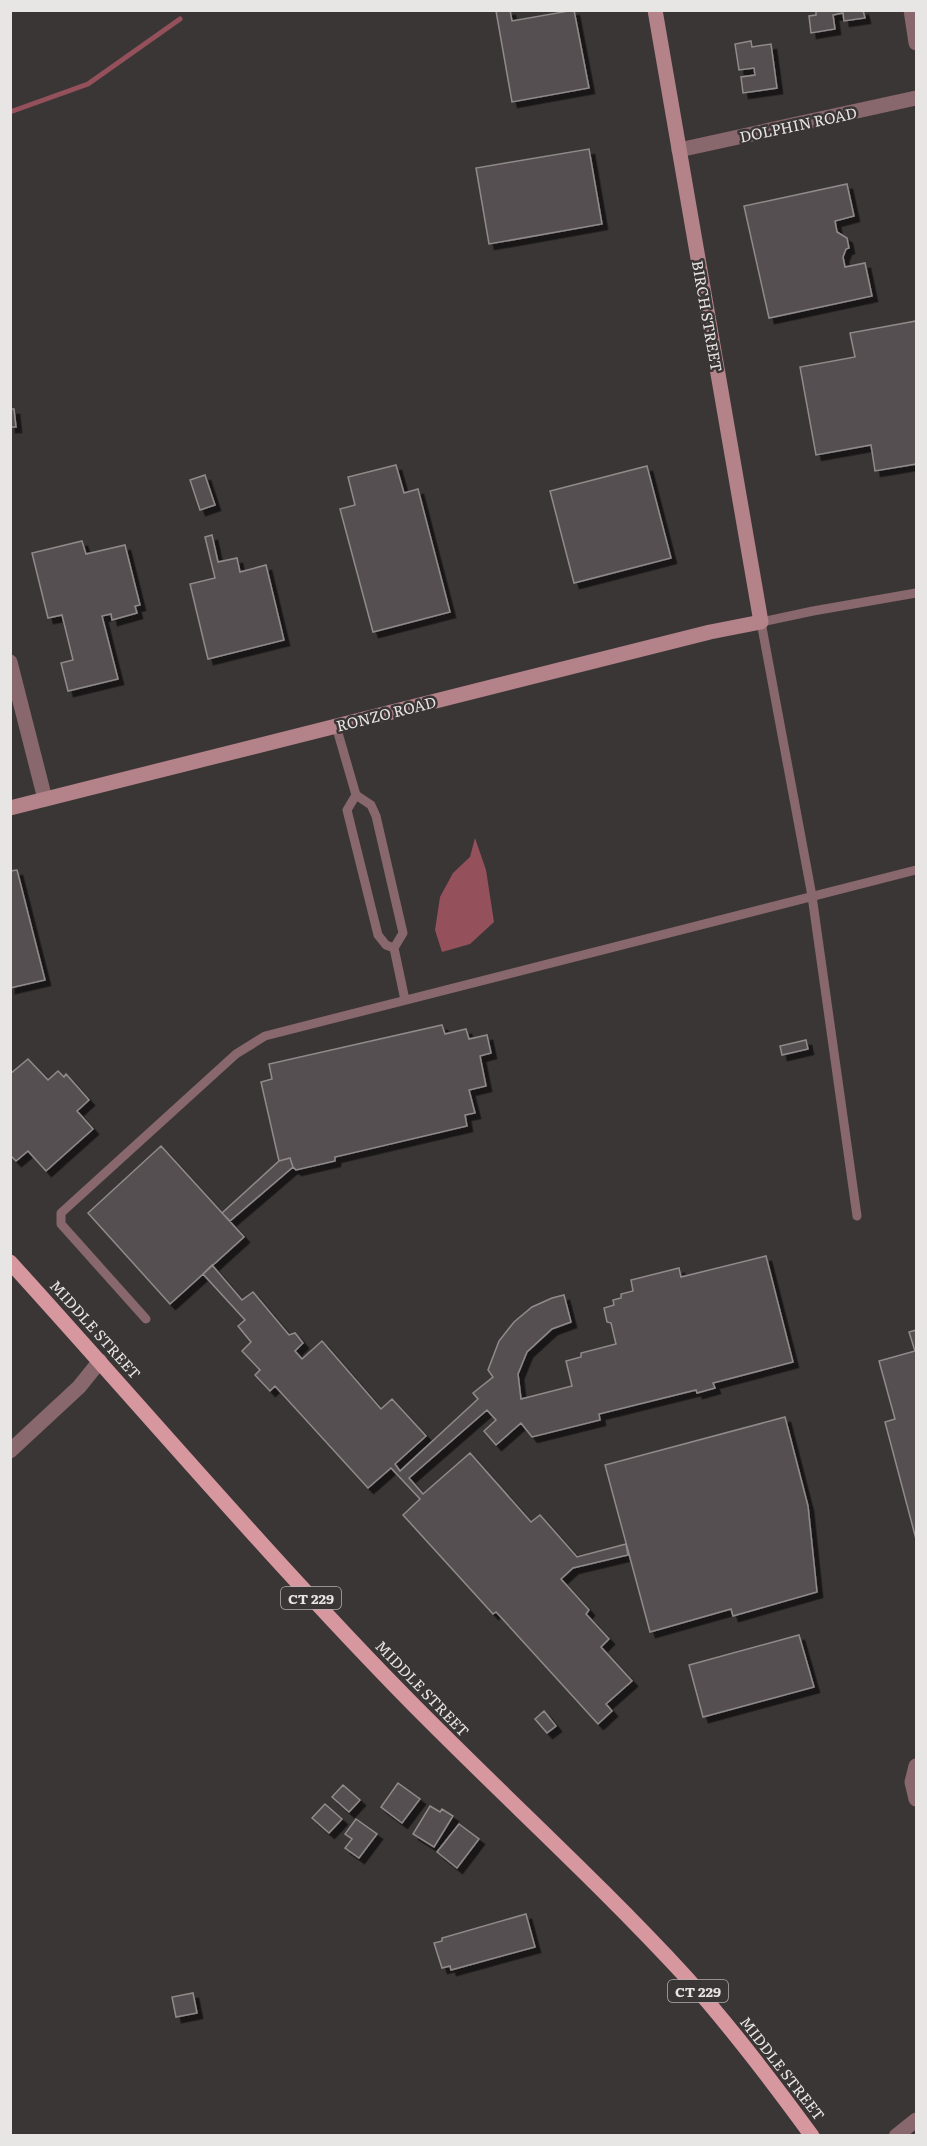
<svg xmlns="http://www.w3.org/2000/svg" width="927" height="2146" font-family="Literata,serif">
  <defs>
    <filter id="shadow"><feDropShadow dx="5.5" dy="5.5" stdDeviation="0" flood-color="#0009"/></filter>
  </defs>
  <rect width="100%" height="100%" fill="#3b3636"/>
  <!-- water -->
  <path fill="#94515b" d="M 475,838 L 486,870 L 494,922 L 470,944 L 442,952 L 435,930 L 440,897 L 453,873 L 470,857 Z"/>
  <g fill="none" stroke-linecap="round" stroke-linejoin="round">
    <!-- stream -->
    <path stroke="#94515b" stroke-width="5" d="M 10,112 L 88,84 L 180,19"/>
  </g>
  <!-- building -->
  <path fill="#565051" stroke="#908a8b" stroke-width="1.5" filter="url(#shadow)" d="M 510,10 L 512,21 L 574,10 L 589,88 L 512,102 L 496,11 Z
    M 816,10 L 863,10 L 865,18 L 844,21 L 843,13 L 833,15 L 835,29 L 811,33 L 809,16 L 816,15 Z
    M 751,41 L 752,47 L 771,44 L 777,88 L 743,93 L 741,77 L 755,75 L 754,68 L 739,70 L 735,44 Z
    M 589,149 L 602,224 L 489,244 L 476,168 Z
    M 847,184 L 854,216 L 835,221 L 837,232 L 847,238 L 849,248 L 846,249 L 843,257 L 845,267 L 865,263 L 872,296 L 769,318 L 744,206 Z
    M 916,321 L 916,464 L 875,471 L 871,445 L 816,455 L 800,367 L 855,357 L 850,333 Z
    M 10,409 L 14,409 L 16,427 L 10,427 Z
    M 396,465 L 404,493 L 418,489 L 450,612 L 373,632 L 340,509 L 355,505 L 348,477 Z
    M 647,466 L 671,558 L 574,583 L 550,491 Z
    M 205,475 L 215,505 L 200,510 L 190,480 Z
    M 212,535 L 218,562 L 237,558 L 240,572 L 266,565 L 284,640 L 208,659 L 190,584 L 215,578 L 205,537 Z
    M 82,541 L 86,554 L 125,545 L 140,605 L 135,606 L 137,613 L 112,620 L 111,614 L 102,616 L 118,679 L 68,691 L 61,663 L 73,660 L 62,615 L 48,618 L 32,553 Z
    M 17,870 L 45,980 L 10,988 L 10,871 Z
    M 442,1025 L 445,1034 L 466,1029 L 469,1039 L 487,1035 L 491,1053 L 480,1056 L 486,1086 L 469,1090 L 475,1113 L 465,1115 L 467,1126 L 335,1157 L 335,1161 L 296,1170 L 293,1167 L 290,1158 L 279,1161 L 261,1082 L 272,1079 L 269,1064 Z
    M 806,1040 L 808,1049 L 782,1055 L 780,1046 Z
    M 28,1059 L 48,1080 L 58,1071 L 64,1077 L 66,1074 L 89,1100 L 77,1111 L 93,1129 L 46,1171 L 28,1151 L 16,1161 L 10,1155 L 10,1074 Z
    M 161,1146 L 244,1237 L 170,1304 L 88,1213 Z
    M 290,1158 L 293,1167 L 230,1221 L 222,1213 L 279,1161 Z
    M 766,1256 L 793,1362 L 713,1383 L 715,1388 L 697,1393 L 696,1390 L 599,1414 L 600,1420 L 532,1437 L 521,1423 L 496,1445 L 484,1431 L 496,1420 L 487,1410 L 409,1478 L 423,1494 L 470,1453 L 531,1522 L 540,1515 L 577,1557 L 626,1544 L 628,1555 L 573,1568 L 561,1579 L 589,1610 L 586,1614 L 609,1639 L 601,1647 L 632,1681 L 606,1704 L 612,1711 L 598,1724 L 498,1614 L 496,1612 L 493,1614 L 403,1515 L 420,1499 L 391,1468 L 368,1488 L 275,1386 L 270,1391 L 255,1375 L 260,1370 L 242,1351 L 251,1342 L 238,1326 L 245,1320 L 203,1274 L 212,1265 L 242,1300 L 253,1292 L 289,1335 L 295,1333 L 303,1343 L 295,1351 L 302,1359 L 322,1341 L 381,1409 L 392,1399 L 426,1436 L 395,1464 L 400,1471 L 478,1399 L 473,1393 L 493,1377 L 488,1370 L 499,1341 L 514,1322 L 532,1307 L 552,1298 L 564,1295 L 571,1322 L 552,1329 L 527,1352 L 518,1374 L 521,1399 L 572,1386 L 566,1361 L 581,1357 L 581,1353 L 616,1344 L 611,1323 L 607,1322 L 604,1308 L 614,1305 L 613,1300 L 621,1298 L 621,1294 L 633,1291 L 631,1280 L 679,1268 L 681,1277 Z
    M 916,1330 L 916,1539 L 885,1422 L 895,1419 L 879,1361 L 915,1351 L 909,1332 Z
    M 785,1417 L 808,1506 L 817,1592 L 733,1616 L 731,1609 L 650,1632 L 605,1465 Z
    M 799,1635 L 814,1687 L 703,1717 L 689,1665 Z
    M 544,1711 L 556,1726 L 547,1733 L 535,1719 Z
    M 398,1783 L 420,1799 L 402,1823 L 381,1807 Z
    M 343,1785 L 360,1800 L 349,1812 L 332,1797 Z
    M 325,1804 L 342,1819 L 329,1833 L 312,1818 Z
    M 430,1806 L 440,1812 L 442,1809 L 453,1816 L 434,1847 L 413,1834 Z
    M 356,1819 L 377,1834 L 359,1858 L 345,1848 L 352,1839 L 345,1834 Z
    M 459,1824 L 479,1839 L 457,1868 L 437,1852 Z
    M 526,1914 L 535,1947 L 451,1970 L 450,1966 L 442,1968 L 434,1943 L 442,1941 L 442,1938 Z
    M 193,1993 L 197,2013 L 176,2017 L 172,1997 Z"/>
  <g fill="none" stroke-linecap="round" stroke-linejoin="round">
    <!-- service -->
    <path stroke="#88686c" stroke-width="9" d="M 336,726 L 356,795 L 371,805 L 376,816 L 403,933 L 394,948 L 405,1000
      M 356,795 L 347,810 L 378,935 L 386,945 L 394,948
      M 857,1216 L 812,896 L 761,622 L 813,611 L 916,593
      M 146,1319 L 61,1224 L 61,1213 L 236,1054 L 265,1036 L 916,870"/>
    <!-- minor -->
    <path stroke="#88686c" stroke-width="15" d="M 911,10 L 916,43
      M 679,150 L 916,98
      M 10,662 L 45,799
      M 10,1451 L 79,1387 L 100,1361
      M 916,1766 L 912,1782 L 916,1799
      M 896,2136 L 916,2120"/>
    <!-- secondary -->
    <path stroke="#b48389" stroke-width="15" d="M 10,808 L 710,632 L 761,622 L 655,10"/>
    <!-- primary -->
    <path stroke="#d7979f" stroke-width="15" d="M 10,1262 C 138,1403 262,1549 395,1686 C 490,1784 593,1876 686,1977 C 731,2027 772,2081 812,2136"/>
  </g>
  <g text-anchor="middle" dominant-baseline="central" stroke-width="5" stroke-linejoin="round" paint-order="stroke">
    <!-- shield labels -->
    <g fill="#3b3636" stroke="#b4b0b0" stroke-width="1.5">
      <rect x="281" y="1587" width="60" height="22" rx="4.5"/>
      <rect x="668" y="1980" width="60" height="22" rx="4.5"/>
    </g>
    <g font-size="14" font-weight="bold" fill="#e8e5e5">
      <text x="311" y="1598">CT 229</text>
      <text x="698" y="1991">CT 229</text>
    </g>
    <!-- street labels -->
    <g font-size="15" fill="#e8e5e5" stroke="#3b3636">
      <text transform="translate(798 124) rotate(-12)">DOLPHIN ROAD</text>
      <text transform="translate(708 316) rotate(80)">BIRCH STREET</text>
      <text transform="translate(386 713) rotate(-14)">RONZO ROAD</text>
      <text transform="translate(96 1329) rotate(48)">MIDDLE STREET</text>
      <text transform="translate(423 1688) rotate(46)">MIDDLE STREET</text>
      <text transform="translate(783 2068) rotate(52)">MIDDLE STREET</text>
    </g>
  </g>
  <!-- border -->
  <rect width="927" height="2146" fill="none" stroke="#e8e5e5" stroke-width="24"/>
</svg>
